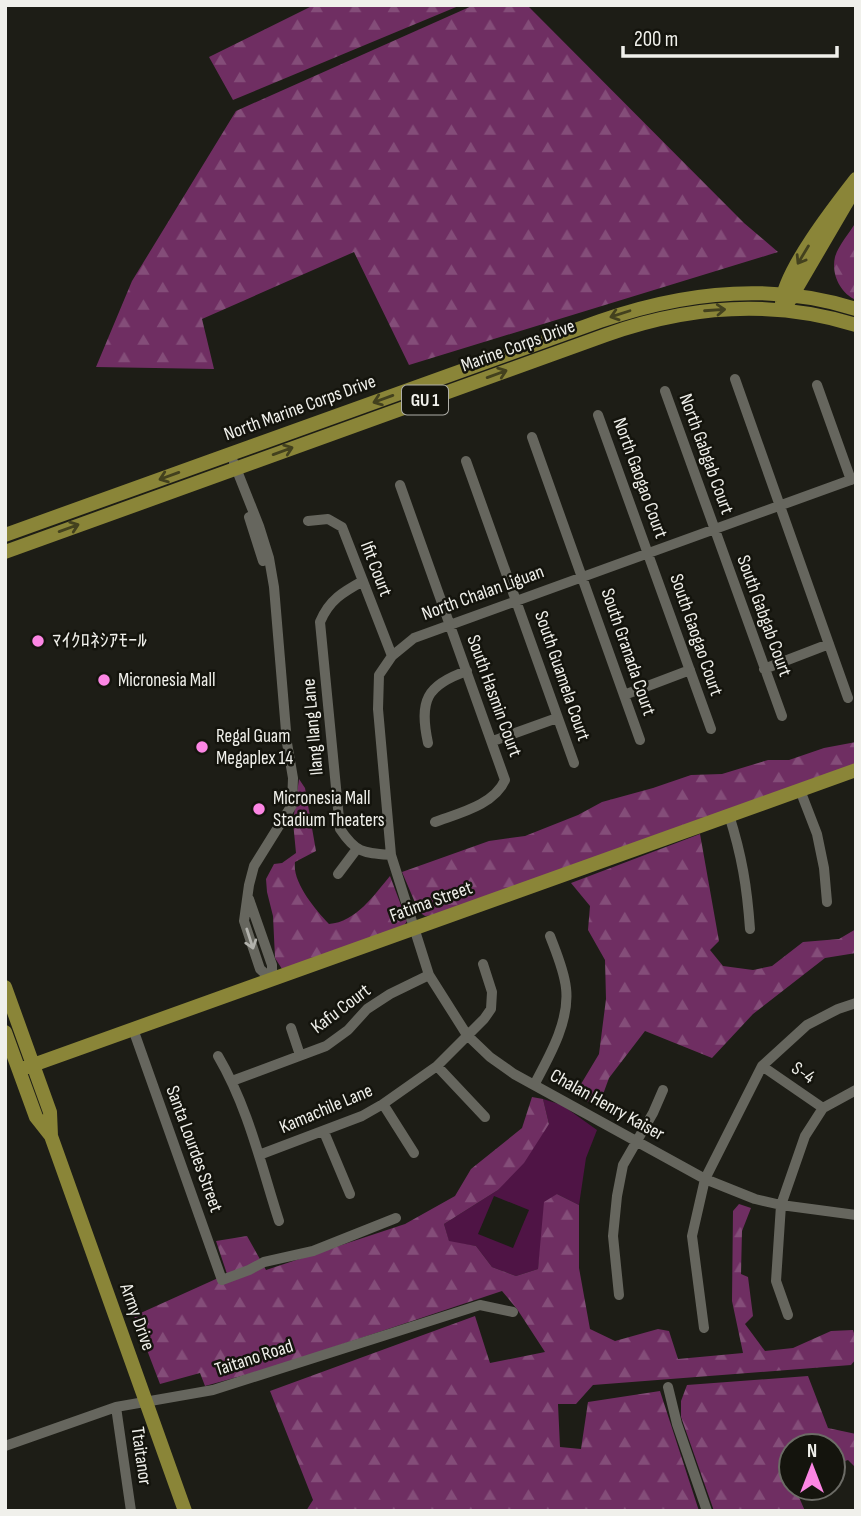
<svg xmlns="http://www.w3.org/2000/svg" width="861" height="1516" font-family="'Sofia Sans Condensed',sans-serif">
  <defs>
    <pattern id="forest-firs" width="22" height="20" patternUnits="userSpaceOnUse" patternTransform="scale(1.75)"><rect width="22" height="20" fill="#6f2e62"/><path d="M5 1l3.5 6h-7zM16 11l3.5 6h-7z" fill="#844d79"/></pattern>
  </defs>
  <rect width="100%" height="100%" fill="#1d1d16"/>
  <!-- grass -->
  <path fill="#4f1445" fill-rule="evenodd" d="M 543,1099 L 562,1105 L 597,1130 L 586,1158 L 579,1205 L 557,1194 L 541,1245 L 538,1269 L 516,1276 L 492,1267 L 476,1246 L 449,1242 L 444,1224 L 498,1190 L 549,1124 ZM 494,1196 L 529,1210 L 513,1248 L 478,1234 Z"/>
  <!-- forest -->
  <path fill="url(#forest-firs)" d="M 314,5 L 461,5 L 233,100 L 209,57 Z
    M 474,5 L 527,5 L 744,223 L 778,252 L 409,365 L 354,252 L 202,319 L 214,369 L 96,367 L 132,281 L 236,111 Z
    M 856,222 L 856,300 C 840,293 831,274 835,257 C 838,246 850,232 856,222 Z
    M 856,742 L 856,766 L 438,915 L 425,916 L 419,912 L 402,872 L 489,841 L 525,836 L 578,815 L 602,802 L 653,788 L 691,775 L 722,774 L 768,760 L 789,760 L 824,748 Z
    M 299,779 L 305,788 L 316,851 L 295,862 C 292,882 315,909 329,924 C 356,922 374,895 390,876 L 407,921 L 402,929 L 282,969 L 275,958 L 273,916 L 267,892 L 266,879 L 274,864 L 282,863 L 296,853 L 293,822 Z
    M 700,834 L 719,941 L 710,950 L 723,966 L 753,970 L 772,966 L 803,942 L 839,939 L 856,929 L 856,953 L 825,958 L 753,1014 L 712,1058 L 645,1031 L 609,1078 L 598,1108 L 575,1094 L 599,1054 L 606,999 L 605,960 L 588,930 L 590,906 L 571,883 Z
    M 532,1097 L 543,1099 L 549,1124 L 524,1163 L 498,1190 L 444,1224 L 449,1241 L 476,1246 L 492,1267 L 516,1276 L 538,1269 L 544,1202 L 557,1194 L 579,1205 L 579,1268 L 590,1329 L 615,1341 L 658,1329 L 669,1331 L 678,1359 L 743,1353 L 732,1301 L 733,1211 L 739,1204 L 751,1208 L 742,1231 L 741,1274 L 748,1277 L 753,1316 L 745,1324 L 765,1351 L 793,1348 L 831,1331 L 853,1330 L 856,1340 L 856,1359 L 851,1365 L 593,1385 L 576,1404 L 558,1404 L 560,1447 L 581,1449 L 588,1402 L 660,1391 L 699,1511 L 306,1511 L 313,1500 L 270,1391 L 475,1316 L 490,1363 L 545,1352 L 517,1309 L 502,1291 L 274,1367 L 205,1386 L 200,1373 L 160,1384 L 134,1316 L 227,1274 L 216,1241 L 247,1236 L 266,1270 L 405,1224 L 455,1196 L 471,1169 L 522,1128 Z
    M 808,1376 L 828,1428 L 856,1434 L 856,1468 L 848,1460 L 833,1465 L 833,1446 L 791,1446 L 791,1488 L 795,1488 L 805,1511 L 714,1511 L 681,1417 L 681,1401 L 687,1385 Z"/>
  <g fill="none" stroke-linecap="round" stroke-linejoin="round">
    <!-- minor -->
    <path stroke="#66665e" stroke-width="10" d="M 735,379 L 848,698
      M 817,385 L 851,480
      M 665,391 L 782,716
      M 598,415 L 711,729
      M 532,437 L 640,740
      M 466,461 L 574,763
      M 234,463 L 259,526 L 269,558 L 274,587 L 287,743 L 293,778 L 292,805 L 254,866 L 249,885 L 244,921 L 260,969 L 272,980
      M 856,478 L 414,638 L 392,656 L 379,675 L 378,709 L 391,855 L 429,975 L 467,1035 L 490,1057 L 514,1074 L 705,1179 L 755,1199 L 781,1205 L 856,1215
      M 400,485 L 505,780 C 494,805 459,813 435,822
      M 249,517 L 263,561
      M 308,521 L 328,519 L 342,527 L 392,656
      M 363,581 C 343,592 329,600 320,622 L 340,829 C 356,853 363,853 391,855
      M 764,669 L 829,644
      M 624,695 L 690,670
      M 493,741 L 557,718
      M 428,743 C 419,701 426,685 467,671
      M 800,790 L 817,834 L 824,868 L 827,902
      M 729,815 C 742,856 747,887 750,929
      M 338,874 L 356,850
      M 249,899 L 272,965 L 272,980
      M 291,1028 L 300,1055
      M 133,1029 L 222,1280 L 249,1270 L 264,1262 L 313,1251 L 396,1218
      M 218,1056 C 248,1107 261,1165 279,1221
      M 437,1066 L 485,1117
      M 762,1066 L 823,1108
      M 232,1081 L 326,1046 L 348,1030 L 367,1009 L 390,994 L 429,975
      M 534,1085 C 549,1057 570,1021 566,988 C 564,970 556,952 550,936
      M 383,1104 L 414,1153
      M 324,1132 L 350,1194
      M 259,1155 L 362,1116 L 383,1104 L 437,1066 L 484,1019 L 491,1009 L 492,992 L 483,964
      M 619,1295 L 613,1236 L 617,1196 L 623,1165 L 653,1113 L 663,1090
      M 788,1315 L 776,1281 L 781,1205 L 805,1136 L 823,1108 L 856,1090
      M 704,1328 L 692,1236 L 705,1179 L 762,1066 L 807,1025 L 838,1009 L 856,1003
      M 668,1387 L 677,1424 L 707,1511
      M 116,1407 L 131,1511
      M 5,1446 L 116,1407 L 213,1390 L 480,1305 L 513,1312"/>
    <!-- major -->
    <path stroke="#8a8538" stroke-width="14" d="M 789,301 L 851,195
      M 782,302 C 785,270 835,206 856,179
      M 5,535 L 600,321 C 683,292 771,282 856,309
      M 5,552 L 606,335 C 687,306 772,299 856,325
      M 5,987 L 50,1112 L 51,1136
      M 5,1032 L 36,1117 L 51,1136 L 185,1511
      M 19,1070 L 856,770"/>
  </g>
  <!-- one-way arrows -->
  <defs><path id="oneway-shaft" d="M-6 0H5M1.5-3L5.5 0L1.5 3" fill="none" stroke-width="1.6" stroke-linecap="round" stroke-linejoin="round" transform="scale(1.75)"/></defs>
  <g stroke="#43411e">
    <use href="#oneway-shaft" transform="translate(803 255) rotate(121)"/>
    <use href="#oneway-shaft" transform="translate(715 310) rotate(-4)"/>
    <use href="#oneway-shaft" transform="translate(620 314) rotate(162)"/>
    <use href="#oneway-shaft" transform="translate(497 374) rotate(-20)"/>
    <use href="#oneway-shaft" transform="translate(383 399) rotate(160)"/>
    <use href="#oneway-shaft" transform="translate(283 451) rotate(-20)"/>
    <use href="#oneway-shaft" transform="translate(169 476) rotate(160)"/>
    <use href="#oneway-shaft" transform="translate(69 528) rotate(-20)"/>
  </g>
  <use stroke="#b2b2ac" href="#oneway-shaft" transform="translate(250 939) rotate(72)"/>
  <!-- markers -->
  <g fill="#fc86e4" stroke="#14140d" stroke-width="2.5">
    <circle cx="38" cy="641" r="7"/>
    <circle cx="104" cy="680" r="7"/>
    <circle cx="202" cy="747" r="7"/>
    <circle cx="259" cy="809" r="7"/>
  </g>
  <g text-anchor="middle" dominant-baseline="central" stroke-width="5" stroke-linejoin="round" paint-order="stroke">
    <!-- shield labels -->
    <rect fill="#14140d" stroke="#aeaea8" stroke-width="2" x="402" y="385.5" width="46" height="29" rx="5"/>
    <g font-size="18" font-weight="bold" fill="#f0f0eb">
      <text x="425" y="400">GU 1</text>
    </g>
    <!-- street labels -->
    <g font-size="19" fill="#f0f0eb" stroke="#14140d">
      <text transform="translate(518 346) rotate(-20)">Marine Corps Drive</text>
      <text transform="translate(300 408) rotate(-20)">North Marine Corps Drive</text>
      <text transform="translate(706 454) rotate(70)">North Gabgab Court</text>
      <text transform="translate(640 478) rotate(70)">North Gaogao Court</text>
      <text transform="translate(376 569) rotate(69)">Ifit Court</text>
      <text transform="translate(483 593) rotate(-20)">North Chalan Liguan</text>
      <text transform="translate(764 616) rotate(70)">South Gabgab Court</text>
      <text transform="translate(696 635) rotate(71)">South Gaogao Court</text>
      <text transform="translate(628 652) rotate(71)">South Granada Court</text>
      <text transform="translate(562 676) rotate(71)">South Guamela Court</text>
      <text transform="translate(494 696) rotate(70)">South Hasmin Court</text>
      <text transform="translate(313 727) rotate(-95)">Ilang Ilang Lane</text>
      <text transform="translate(431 902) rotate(-20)">Fatima Street</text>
      <text transform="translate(341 1009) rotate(-37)">Kafu Court</text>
      <text transform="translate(803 1073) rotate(34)">S-4</text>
      <text transform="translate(607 1105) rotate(29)">Chalan Henry Kaiser</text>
      <text transform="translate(326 1109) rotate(-23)">Kamachile Lane</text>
      <text transform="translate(194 1149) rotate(70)">Santa Lourdes Street</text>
      <text transform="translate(137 1317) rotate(70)">Army Drive</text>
      <text transform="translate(254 1358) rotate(-18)">Taitano Road</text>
      <text transform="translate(141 1456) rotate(82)">Ttaitanor</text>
    </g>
    <!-- poi labels -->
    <g font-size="19" fill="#f0f0eb" stroke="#14140d" text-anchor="start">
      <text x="52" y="641">ﾏｲｸﾛﾈｼｱﾓｰﾙ</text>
      <text x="118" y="680">Micronesia Mall</text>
      <text x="216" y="736">Regal Guam<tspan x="216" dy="22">Megaplex 14</tspan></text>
      <text x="273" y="798">Micronesia Mall<tspan x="273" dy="22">Stadium Theaters</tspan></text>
    </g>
  </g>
  <!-- border -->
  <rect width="861" height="1516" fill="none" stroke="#f0f0eb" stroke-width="14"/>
  <!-- north arrow -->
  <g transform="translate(812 1467)"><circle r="33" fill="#14140d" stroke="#6c6c66" stroke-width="2"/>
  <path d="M0-5L12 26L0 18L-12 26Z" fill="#fc86e4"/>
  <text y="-10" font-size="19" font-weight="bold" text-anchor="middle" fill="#f0f0eb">N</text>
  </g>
  <!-- scale -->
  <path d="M623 46v10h214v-10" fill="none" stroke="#f0f0eb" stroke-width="3.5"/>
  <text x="634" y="46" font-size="21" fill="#f0f0eb" stroke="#14140d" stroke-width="5" paint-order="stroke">200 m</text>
</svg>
